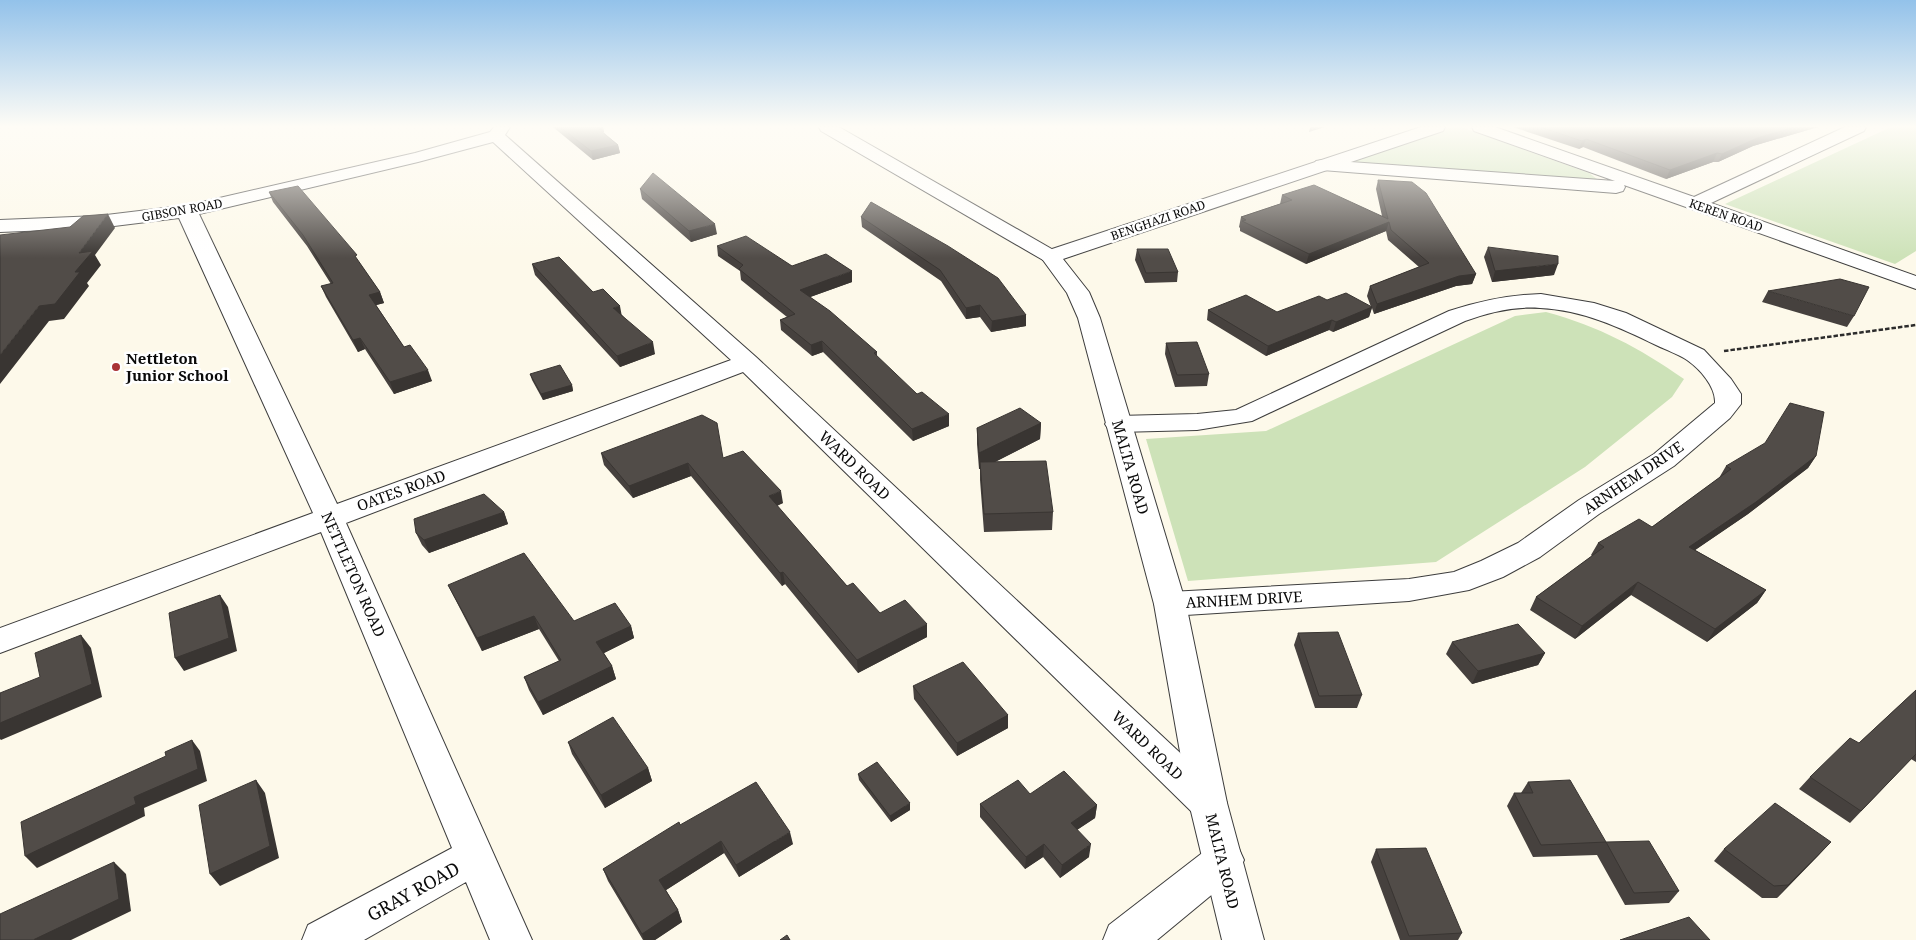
<svg xmlns="http://www.w3.org/2000/svg" width="1916" height="940" font-family="'Noto Serif',serif">
  <rect width="100%" height="100%" fill="#fdf9ea"/>
  <!-- green -->
  <path fill="#cde2b8" d="M 1452,127 L 1461,127 L 1589,173 L 1597,179 L 1582,180 L 1347,162 L 1354,157 Z
    M 1891,127 L 1916,127 L 1916,251 L 1895,264 L 1725,204 Z
    M 1546,312 C 1600,327 1638,347 1684,379 L 1672,397 L 1585,467 L 1436,562 L 1188,581 L 1146,439 L 1266,431 L 1515,316 Z"/>
  <g fill="none" stroke-linecap="round" stroke-linejoin="round">
    <!-- minor casing -->
    <g stroke="#3d3d3d" stroke-width="2">
      <path id="minor" d="M 494,127 L 510,127 L 505,135 L 756,357 L 1221,791 L 1227,803 L 1221,815 L 1208,820 L 1195,815 L 743,372 L 346,523 L 532,940 L 490,940 L 466,882 L 364,940 L 302,940 L 308,925 L 452,848 L 321,532 L 0,653 L 0,628 L 313,513 L 179,218 L 98,228 L 0,232 L 0,220 L 98,216 L 189,205 L 415,153 L 490,132 ZM 493,142 L 731,360 L 337,504 L 199,214 L 418,162 Z
        M 819,127 L 839,127 L 1057,252 L 1060,256 L 1057,260 L 1050,262 L 1043,260 L 821,131 Z
        M 1472,127 L 1495,127 L 1694,197 L 1845,127 L 1866,127 L 1864,131 L 1711,203 L 1916,276 L 1916,289 L 1624,185 L 1625,187 L 1623,191 L 1616,193 L 1322,170 L 1316,169 L 1313,165 L 1316,161 L 1322,160 L 1615,181 L 1474,131 Z
        M 1541,294 L 1594,303 L 1626,313 L 1704,350 L 1731,379 L 1741,394 L 1741,404 L 1730,418 L 1674,466 L 1599,514 L 1540,557 L 1503,577 L 1469,590 L 1409,601 L 1170,616 L 1159,612 L 1154,604 L 1159,596 L 1170,592 L 1409,579 L 1454,572 L 1481,561 L 1518,543 L 1579,500 L 1654,454 L 1715,403 C 1716,387 1700,369 1687,360 C 1678,354 1666,350 1656,345 C 1619,327 1582,310 1540,308 C 1514,306 1490,312 1465,321 L 1252,421 L 1197,430 L 1118,432 L 1109,430 L 1105,424 L 1109,418 L 1118,416 L 1197,414 L 1236,410 L 1449,311 C 1480,301 1508,295 1541,294 Z
        M 1224,842 L 1238,847 L 1244,860 L 1238,873 L 1157,940 L 1103,940 L 1109,925 L 1210,847 Z"/>
    </g>
    <!-- tertiary casing -->
    <g stroke="#3d3d3d" stroke-width="2">
      <path id="tertiary" d="M 1421,127 L 1445,127 L 1443,131 L 1063,259 L 1089,292 L 1100,318 L 1186,604 L 1227,803 L 1264,940 L 1222,940 L 1189,803 L 1154,604 L 1078,318 L 1067,293 L 1040,256 L 1043,252 Z"/>
    </g>
    <!-- path -->
    <path stroke="#2c2c2c" stroke-width="2.5" stroke-dasharray="4.5 2" stroke-linecap="butt" d="M 1724,351 L 1916,325"/>
    <!-- minor -->
    <use href="#minor" fill="#fff" fill-rule="evenodd"/>
    <!-- tertiary -->
    <use href="#tertiary" fill="#fff" fill-rule="evenodd"/>
  </g>
  <!-- wall -->
  <path fill="#46413e" d="M 553,127 L 603,127 L 604,132 L 603,132 L 618,145 L 620,153 L 593,160 Z
    M 1513,127 L 1818,127 L 1753,146 L 1718,162 L 1713,162 L 1666,179 L 1583,147 L 1579,149 Z
    M 1378,180 L 1476,274 L 1472,284 L 1456,286 L 1374,314 L 1372,308 L 1369,317 L 1333,332 L 1329,330 L 1266,356 L 1207,320 L 1208,310 L 1277,312 L 1327,300 L 1371,307 L 1367,296 L 1370,286 L 1419,267 L 1388,240 L 1386,231 L 1306,264 L 1240,231 L 1240,228 L 1239,227 L 1241,217 L 1280,204 L 1282,195 L 1382,216 L 1376,189 Z
    M 640,189 L 717,234 L 691,242 L 642,199 Z
    M 269,192 L 361,265 L 380,292 L 384,303 L 376,305 L 404,347 L 432,381 L 394,394 L 365,349 L 358,352 L 326,297 L 321,286 L 331,284 L 307,246 L 273,202 Z
    M 861,217 L 1026,315 L 1026,326 L 991,332 L 980,317 L 966,319 L 941,281 L 862,227 Z
    M 717,246 L 852,282 L 810,297 L 877,352 L 877,357 L 949,426 L 913,441 L 823,352 L 812,356 L 781,330 L 780,320 L 787,317 L 741,280 L 740,271 L 718,256 Z
    M 1488,247 L 1554,275 L 1492,282 L 1484,257 Z
    M 1137,249 L 1178,272 L 1177,282 L 1145,283 L 1135,260 Z
    M 532,264 L 622,315 L 655,354 L 620,367 L 535,275 Z
    M 1768,291 L 1854,316 L 1847,327 L 1762,302 Z
    M 1166,343 L 1209,374 L 1207,386 L 1175,387 L 1165,354 Z
    M 530,374 L 572,385 L 573,391 L 543,400 L 532,380 Z
    M 1041,423 L 1040,439 L 995,462 L 1053,512 L 1052,530 L 984,532 L 980,480 L 980,469 L 979,469 L 977,444 L 977,428 Z
    M 601,453 L 723,458 L 783,503 L 777,506 L 847,586 L 880,613 L 927,637 L 858,673 L 785,584 L 782,586 L 691,476 L 633,498 L 604,465 Z
    M 1816,456 L 1808,468 L 1748,514 L 1695,550 L 1766,590 L 1757,603 L 1707,642 L 1631,595 L 1575,639 L 1530,610 L 1536,597 L 1592,556 L 1591,555 L 1598,543 L 1652,527 L 1719,478 L 1726,466 Z
    M 504,512 L 508,524 L 429,553 L 422,545 L 416,533 Z
    M 448,585 L 574,621 L 631,626 L 634,638 L 604,653 L 612,666 L 616,679 L 543,715 L 529,690 L 524,677 L 559,661 L 539,629 L 482,651 L 454,597 Z
    M 1298,633 L 1362,695 L 1357,708 L 1315,708 L 1294,645 Z
    M 1452,642 L 1545,653 L 1538,665 L 1472,684 L 1446,654 Z
    M 913,686 L 1008,715 L 1008,728 L 957,756 L 914,699 Z
    M 1916,690 L 1916,762 L 1911,759 L 1850,823 L 1799,789 L 1810,777 L 1859,743 Z
    M 568,742 L 648,768 L 652,781 L 605,808 L 572,754 Z
    M 858,774 L 910,810 L 891,822 L 859,780 Z
    M 1528,782 L 1606,842 L 1679,891 L 1669,903 L 1625,905 L 1597,855 L 1533,857 L 1507,806 L 1514,793 L 1521,793 Z
    M 1030,794 L 1097,805 L 1095,818 L 1077,830 L 1089,857 L 1060,878 L 1043,857 L 1025,869 L 980,817 L 980,804 Z
    M 680,825 L 793,844 L 739,877 L 724,853 L 666,890 L 678,910 L 682,922 L 655,940 L 643,940 L 608,881 L 603,869 Z
    M 1831,842 L 1777,898 L 1762,898 L 1714,861 L 1724,849 Z
    M 1376,849 L 1462,933 L 1458,940 L 1400,940 L 1371,862 Z"/>
  <!-- shaded-wall -->
  <path fill="#393532" d="M 595,127 L 603,127 L 604,132 L 596,134 Z
    M 1310,127 L 1325,127 L 1309,132 Z
    M 1794,127 L 1818,127 L 1753,146 L 1718,162 L 1722,154 L 1757,138 Z
    M 1586,139 L 1583,147 L 1579,149 L 1582,141 Z
    M 618,145 L 620,153 L 593,160 L 591,151 Z
    M 1717,153 L 1713,162 L 1666,179 L 1670,170 Z
    M 108,214 L 115,228 L 95,255 L 101,265 L 87,283 L 89,286 L 64,319 L 49,321 L 0,384 L 0,355 L 39,306 L 75,272 L 79,253 Z
    M 1389,222 L 1386,231 L 1306,264 L 1309,254 Z
    M 715,224 L 717,234 L 691,242 L 689,231 Z
    M 1558,264 L 1554,275 L 1492,282 L 1495,271 Z
    M 852,271 L 852,282 L 802,300 L 800,290 Z
    M 1476,274 L 1472,284 L 1456,286 L 1374,314 L 1377,304 L 1459,276 Z
    M 380,292 L 384,303 L 373,306 L 369,295 Z
    M 980,305 L 980,317 L 966,319 L 966,308 Z
    M 620,306 L 622,317 L 613,308 Z
    M 1372,307 L 1369,317 L 1333,332 L 1336,322 Z
    M 1026,315 L 1026,326 L 991,332 L 992,321 Z
    M 1332,320 L 1329,330 L 1266,356 L 1268,346 Z
    M 360,338 L 365,349 L 358,352 L 353,340 Z
    M 822,341 L 823,352 L 812,356 L 811,345 Z
    M 653,342 L 655,354 L 620,367 L 617,356 Z
    M 428,370 L 432,381 L 394,394 L 390,382 Z
    M 572,385 L 573,391 L 543,400 L 541,394 Z
    M 949,414 L 949,426 L 913,441 L 912,429 Z
    M 1041,423 L 1040,439 L 981,469 L 980,462 L 980,469 L 979,469 L 979,453 Z
    M 1816,456 L 1808,468 L 1748,514 L 1682,559 L 1689,547 Z
    M 688,463 L 691,476 L 633,498 L 629,486 Z
    M 781,491 L 783,503 L 770,508 L 769,496 Z
    M 504,512 L 508,524 L 429,553 L 424,540 Z
    M 783,572 L 785,584 L 782,586 L 780,573 Z
    M 1638,582 L 1631,595 L 1575,639 L 1582,626 Z
    M 1766,590 L 1757,603 L 1707,642 L 1715,629 Z
    M 220,595 L 228,607 L 237,651 L 184,671 L 175,658 Z
    M 534,616 L 539,629 L 482,651 L 477,638 Z
    M 927,624 L 927,637 L 858,673 L 857,660 Z
    M 631,626 L 634,638 L 600,655 L 596,642 Z
    M 81,635 L 91,648 L 102,697 L 1,740 L 0,739 L 0,723 Z
    M 1545,653 L 1538,665 L 1472,684 L 1478,671 Z
    M 612,666 L 616,679 L 543,715 L 538,702 Z
    M 1008,715 L 1008,728 L 957,756 L 957,743 Z
    M 192,740 L 200,751 L 207,781 L 144,808 L 145,816 L 37,868 L 25,856 L 134,797 Z
    M 648,768 L 652,781 L 605,808 L 601,795 Z
    M 256,780 L 265,793 L 279,858 L 220,886 L 210,874 Z
    M 910,803 L 910,810 L 891,822 L 890,816 Z
    M 1097,805 L 1095,818 L 1069,835 L 1071,823 Z
    M 790,832 L 793,844 L 739,877 L 736,865 Z
    M 721,841 L 724,853 L 663,892 L 659,880 Z
    M 1831,842 L 1819,855 L 1777,898 L 1788,885 Z
    M 1044,844 L 1043,857 L 1025,869 L 1026,857 Z
    M 1091,844 L 1089,857 L 1060,878 L 1062,865 Z
    M 114,862 L 126,874 L 131,911 L 71,940 L 33,940 Z
    M 678,910 L 682,922 L 655,940 L 644,940 L 642,934 Z"/>
  <!-- building -->
  <path fill="#514c48" stroke="#393532" d="M 560,127 L 596,127 L 618,145 L 591,151 Z
    M 1540,127 L 1794,127 L 1757,138 L 1722,154 L 1717,153 L 1670,170 L 1586,139 L 1582,141 Z
    M 653,173 L 715,224 L 689,231 L 640,189 Z
    M 1378,180 L 1412,182 L 1426,193 L 1476,274 L 1459,276 L 1377,304 L 1370,286 L 1429,263 L 1391,230 L 1389,222 L 1309,254 L 1242,221 L 1246,220 L 1241,217 L 1292,200 L 1282,195 L 1314,185 L 1388,219 Z
    M 298,186 L 357,255 L 355,256 L 380,292 L 369,295 L 404,347 L 410,345 L 428,370 L 390,382 L 360,338 L 353,340 L 321,286 L 333,283 L 303,235 L 269,192 Z
    M 871,202 L 948,246 L 998,278 L 1026,315 L 992,321 L 980,305 L 966,308 L 940,270 L 861,217 Z
    M 108,214 L 79,253 L 93,251 L 75,272 L 80,272 L 55,304 L 39,306 L 0,355 L 0,235 L 70,227 L 83,216 Z
    M 746,236 L 792,266 L 826,254 L 852,271 L 800,290 L 830,311 L 877,352 L 874,353 L 917,394 L 922,392 L 949,414 L 912,429 L 822,341 L 811,345 L 780,320 L 795,314 L 739,269 L 743,265 L 717,246 Z
    M 1488,247 L 1558,256 L 1558,264 L 1495,271 Z
    M 1137,249 L 1168,249 L 1178,272 L 1146,273 Z
    M 559,257 L 593,292 L 603,289 L 620,306 L 613,308 L 653,342 L 617,356 L 532,264 Z
    M 1840,279 L 1869,287 L 1854,316 L 1768,291 Z
    M 1346,293 L 1372,307 L 1336,322 L 1332,320 L 1268,346 L 1208,310 L 1246,295 L 1277,312 L 1319,296 L 1327,300 Z
    M 1197,342 L 1209,374 L 1177,375 L 1166,343 Z
    M 560,365 L 572,385 L 541,394 L 530,374 Z
    M 1790,403 L 1824,412 L 1816,456 L 1756,502 L 1689,547 L 1766,590 L 1715,629 L 1638,582 L 1582,626 L 1536,597 L 1604,547 L 1598,543 L 1639,519 L 1652,527 L 1731,469 L 1726,466 L 1765,443 Z
    M 1020,408 L 1041,423 L 979,453 L 977,428 Z
    M 702,415 L 717,423 L 723,458 L 743,451 L 781,491 L 769,496 L 847,586 L 853,583 L 880,613 L 905,600 L 927,624 L 857,660 L 783,572 L 780,573 L 688,463 L 629,486 L 601,453 Z
    M 1046,461 L 1053,512 L 984,514 L 980,462 Z
    M 484,494 L 504,512 L 424,540 L 416,533 L 414,519 Z
    M 524,553 L 574,621 L 615,603 L 631,626 L 596,642 L 612,666 L 538,702 L 524,677 L 561,660 L 534,616 L 477,638 L 448,585 Z
    M 220,595 L 229,638 L 175,658 L 169,613 Z
    M 1518,624 L 1545,653 L 1478,671 L 1452,642 Z
    M 1338,632 L 1362,695 L 1319,696 L 1298,633 Z
    M 81,635 L 92,684 L 0,723 L 0,693 L 40,677 L 35,653 Z
    M 963,662 L 1008,715 L 957,743 L 913,686 Z
    M 1916,690 L 1916,754 L 1861,811 L 1810,777 L 1850,738 L 1859,743 Z
    M 613,717 L 648,768 L 601,795 L 568,742 Z
    M 192,740 L 198,769 L 134,797 L 136,804 L 25,856 L 21,822 L 166,756 L 165,752 Z
    M 877,762 L 910,803 L 890,816 L 858,774 Z
    M 1064,771 L 1097,805 L 1071,823 L 1091,844 L 1062,865 L 1044,844 L 1026,857 L 980,804 L 1018,780 L 1030,794 Z
    M 256,780 L 270,846 L 210,874 L 199,805 Z
    M 1570,780 L 1606,842 L 1541,845 L 1514,793 L 1533,793 L 1528,782 Z
    M 756,782 L 790,832 L 736,865 L 721,841 L 659,880 L 678,910 L 642,934 L 603,869 L 679,822 L 680,825 Z
    M 1775,803 L 1831,842 L 1788,885 L 1774,886 L 1724,849 Z
    M 1649,841 L 1679,891 L 1634,893 L 1606,842 Z
    M 1426,848 L 1462,933 L 1409,936 L 1376,849 Z
    M 114,862 L 119,899 L 33,940 L 0,940 L 0,914 Z
    M 1689,917 L 1710,940 L 1620,940 Z
    M 787,935 L 790,940 L 780,940 Z"/>
  <!-- sky -->
  <linearGradient id="sky" x2="0" y2="1"><stop stop-color="#93c2ea"/><stop offset="0.49" stop-color="#fefcf6"/><stop offset="1" stop-color="#fefcf6" stop-opacity="0"/></linearGradient>
  <rect width="1916" height="258" fill="url(#sky)"/>
  <!-- markers -->
  <circle fill="#a93336" stroke="#fff" stroke-width="2" cx="116" cy="367" r="5"/>
  <g text-anchor="middle" dominant-baseline="central" stroke-width="5" stroke-linejoin="round" paint-order="stroke">
    <!-- far-street labels -->
    <g font-size="12" fill="#0a0a0a" stroke="#fff">
      <text transform="translate(182 210) rotate(-10)">GIBSON ROAD</text>
      <text transform="translate(1726 215) rotate(19)">KEREN ROAD</text>
      <text transform="translate(1158 220) rotate(-19)">BENGHAZI ROAD</text>
    </g>
    <!-- poi labels -->
    <g font-size="15" font-weight="bold" fill="#0a0a0a" stroke="#fff" text-anchor="start">
      <text x="126" y="358">Nettleton<tspan x="126" dy="17">Junior School</tspan></text>
    </g>
    <!-- street labels -->
    <g font-size="15" fill="#0a0a0a" stroke="#fff">
      <text transform="translate(855 465) rotate(44)">WARD ROAD</text>
      <text transform="translate(1131 467) rotate(74)">MALTA ROAD</text>
      <text transform="translate(1633 477) rotate(-34)">ARNHEM DRIVE</text>
      <text transform="translate(401 490) rotate(-20)">OATES ROAD</text>
      <text transform="translate(354 574) rotate(66)">NETTLETON ROAD</text>
      <text transform="translate(1244 599) rotate(-3)">ARNHEM DRIVE</text>
      <text transform="translate(1148 745) rotate(44)">WARD ROAD</text>
      <text transform="translate(1223 861) rotate(76)">MALTA ROAD</text>
    </g>
    <!-- near-street labels -->
    <g font-size="18" fill="#0a0a0a" stroke="#fff">
      <text transform="translate(413 891) rotate(-29)">GRAY ROAD</text>
    </g>
  </g>
</svg>
